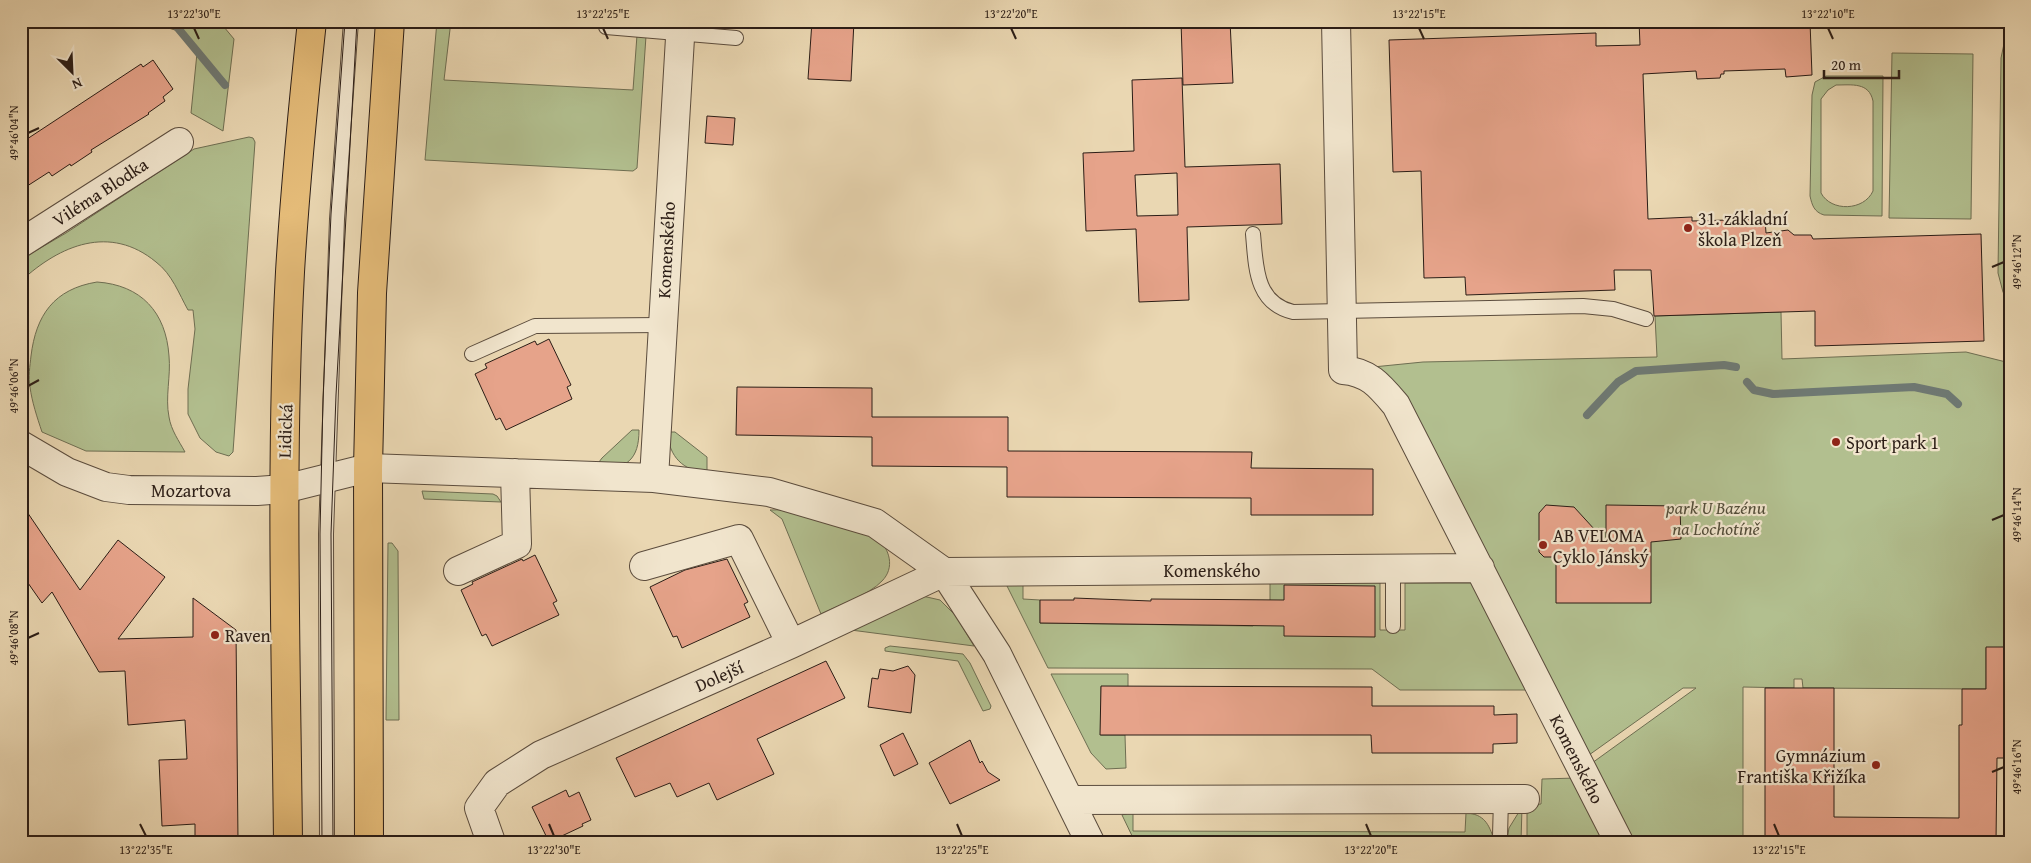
<svg xmlns="http://www.w3.org/2000/svg" width="2031" height="863" font-family="'Gentium Book Plus',serif">
  <rect width="100%" height="100%" fill="#ead7b2"/>
  <filter id="stains"><feTurbulence type="fractalNoise" baseFrequency=".004" numOctaves="4"/><feColorMatrix values="0 0 0 0 .2 0 0 0 0 .09 0 0 0 0 .02 0 0 0 .5 -.17"/></filter>
  <radialGradient id="worn" r=".72"><stop offset=".6" stop-color="#630" stop-opacity="0"/><stop offset="1" stop-color="#630" stop-opacity=".3"/></radialGradient>
  <!-- green -->
  <path fill="#b2bf8f" stroke="#6e6e52" fill-rule="evenodd" d="M 145,21 L 219,21 L 234,39 L 223,131 L 191,113 L 197,53 L 175,30 Z
    M 437,21 L 451,21 L 444,80 L 633,90 L 637,35 L 646,36 L 637,168 L 633,171 L 425,160 Z
    M 696,21 L 718,21 L 718,30 L 699,28 Z
    M 2010,30 L 2010,305 L 2003,292 L 1998,273 L 2001,58 L 2005,39 Z
    M 1892,53 L 1973,54 L 1971,219 L 1889,218 Z
    M 1826,76 L 1883,76 L 1882,216 L 1824,215 C 1814,212 1812,205 1810,196 L 1812,95 L 1815,82 ZM 1836,85 C 1852,85 1869,82 1873,101 L 1873,191 C 1864,211 1831,212 1821,193 L 1821,99 L 1828,90 Z
    M 249,137 L 253,138 L 255,142 L 233,452 L 229,456 L 216,452 L 200,438 L 188,414 L 188,389 L 195,329 L 193,310 L 188,310 C 179,294 172,274 156,262 C 110,224 60,245 21,281 L 21,263 L 30,254 L 66,233 L 194,149 Z
    M 97,282 C 141,285 166,312 169,356 C 171,376 165,397 169,417 C 171,430 179,441 185,452 L 86,451 L 42,432 C 37,417 32,402 30,387 C 28,377 30,366 31,356 C 36,315 54,289 97,282 Z
    M 1781,312 L 1782,359 L 1966,352 L 2010,363 L 2010,647 L 1986,648 L 1986,689 L 1803,688 L 1802,679 L 1794,679 L 1794,688 L 1743,687 L 1743,842 L 1629,842 L 1592,763 L 1696,688 L 1683,688 L 1589,755 L 1416,441 L 1343,370 L 1423,362 L 1657,357 L 1655,316 Z
    M 632,430 L 639,430 C 639,460 627,467 600,472 L 599,462 L 602,458 Z
    M 667,432 L 675,432 L 707,457 L 707,474 C 682,469 670,458 667,432 Z
    M 422,491 L 493,494 L 497,496 L 501,502 L 424,499 Z
    M 770,510 C 778,510 788,509 797,511 C 808,514 870,532 877,538 C 890,549 895,568 882,581 C 869,595 839,605 821,614 L 782,519 Z
    M 388,543 L 392,543 L 398,551 L 399,720 L 386,720 Z
    M 1023,579 L 1023,599 L 1040,600 L 1040,623 L 1253,626 L 1270,607 L 1270,581 L 1380,581 L 1380,630 L 1405,630 L 1405,583 L 1479,583 L 1532,690 L 1400,690 L 1372,669 L 1048,668 L 1006,584 Z
    M 918,595 L 940,600 L 956,616 L 974,646 L 843,629 Z
    M 890,646 L 963,654 L 970,663 L 991,706 L 990,709 L 983,711 L 958,661 L 885,651 L 885,648 Z
    M 1051,674 L 1128,674 L 1128,687 L 1101,687 L 1101,735 L 1125,735 L 1126,768 L 1106,769 L 1091,753 Z
    M 1576,778 L 1608,842 L 1527,842 L 1527,805 L 1541,804 L 1542,779 Z
    M 1522,807 L 1521,842 L 1135,842 L 1122,815 L 1133,812 L 1133,831 L 1465,832 L 1466,813 C 1484,814 1489,824 1494,840 L 1507,840 L 1509,828 Z"/>
  <g fill="none" stroke-linecap="round" stroke-linejoin="round">
    <!-- stream -->
    <path stroke="#6e7a75" stroke-width="8" d="M 172,21 L 225,85
      M 1747,382 L 1754,390 L 1773,394 L 1914,387 L 1947,394 L 1958,404
      M 1587,415 L 1618,382 L 1636,371 L 1724,365 L 1736,367"/>
  </g>
  <!-- building -->
  <path fill="#e6a38a" stroke="#2b1d16" fill-rule="evenodd" d="M 812,21 L 854,21 L 851,81 L 808,79 Z
    M 1181,21 L 1230,21 L 1233,83 L 1183,85 Z
    M 1639,21 L 1738,21 L 1738,24 L 1810,22 L 1812,75 L 1786,77 L 1785,69 L 1724,71 L 1724,74 L 1721,74 L 1720,78 L 1697,79 L 1696,71 L 1643,74 L 1648,219 L 1692,217 L 1692,221 L 1765,219 L 1766,233 L 1788,230 L 1794,235 L 1811,235 L 1813,239 L 1981,234 L 1984,341 L 1815,346 L 1815,311 L 1654,316 L 1651,270 L 1614,270 L 1615,290 L 1466,295 L 1465,277 L 1424,278 L 1421,171 L 1393,172 L 1389,40 L 1596,33 L 1596,46 L 1640,45 Z
    M 153,60 L 173,89 L 163,97 L 165,101 L 148,113 L 149,114 L 91,150 L 92,152 L 71,166 L 70,164 L 52,176 L 49,172 L 21,190 L 21,143 L 141,64 L 143,67 Z
    M 1182,78 L 1185,167 L 1280,164 L 1282,224 L 1187,227 L 1189,300 L 1139,302 L 1136,229 L 1086,231 L 1083,153 L 1134,151 L 1132,80 ZM 1177,173 L 1178,215 L 1137,216 L 1135,175 Z
    M 707,116 L 735,118 L 733,145 L 705,143 Z
    M 549,339 L 571,385 L 567,387 L 572,399 L 506,430 L 500,418 L 496,420 L 475,374 L 487,368 L 485,364 L 535,341 L 537,345 Z
    M 737,387 L 872,388 L 872,417 L 1008,417 L 1008,451 L 1252,452 L 1251,468 L 1373,469 L 1373,515 L 1251,515 L 1251,498 L 1007,497 L 1007,467 L 872,466 L 872,437 L 736,435 Z
    M 21,503 L 80,590 L 118,540 L 165,577 L 118,639 L 193,637 L 193,598 L 236,630 L 238,842 L 202,842 L 202,838 L 195,838 L 195,824 L 162,826 L 159,760 L 187,759 L 185,720 L 128,725 L 125,671 L 99,672 L 52,592 L 42,603 L 21,573 Z
    M 1546,505 L 1574,507 L 1606,542 L 1606,505 L 1680,506 L 1681,539 L 1651,542 L 1651,603 L 1556,603 L 1556,557 L 1544,557 L 1539,552 L 1539,513 Z
    M 535,555 L 557,601 L 553,603 L 559,615 L 492,646 L 486,634 L 482,636 L 461,590 L 473,584 L 472,582 L 522,559 L 523,561 Z
    M 727,559 L 748,602 L 744,604 L 750,617 L 682,648 L 677,636 L 673,637 L 650,587 L 685,570 Z
    M 1284,585 L 1375,586 L 1375,637 L 1284,636 L 1284,626 L 1040,623 L 1040,600 L 1074,600 L 1074,598 L 1151,601 L 1151,599 L 1284,600 Z
    M 1986,647 L 2010,647 L 2010,758 L 1997,758 L 1996,842 L 1765,842 L 1765,688 L 1834,688 L 1834,817 L 1959,818 L 1959,725 L 1962,725 L 1962,689 L 1986,689 Z
    M 826,661 L 845,698 L 757,739 L 774,774 L 717,800 L 709,783 L 677,797 L 670,783 L 635,797 L 616,758 Z
    M 908,666 L 915,675 L 911,713 L 868,707 L 872,678 L 878,679 L 880,669 L 893,671 Z
    M 1101,686 L 1372,687 L 1372,706 L 1494,706 L 1494,715 L 1517,714 L 1517,743 L 1493,744 L 1493,753 L 1372,753 L 1371,735 L 1100,735 Z
    M 903,733 L 918,764 L 894,776 L 880,745 Z
    M 970,740 L 980,763 L 982,761 L 988,772 L 1000,780 L 950,804 L 929,763 Z
    M 566,790 L 569,797 L 579,792 L 591,820 L 582,824 L 583,826 L 549,842 L 532,807 Z"/>
  <g fill="none" stroke-linecap="round" stroke-linejoin="round">
    <!-- lane casing -->
    <g stroke="#5b4c3d" stroke-width="16">
      <path id="lane" d="M 606,27 L 736,38
        M 1253,234 C 1256,266 1255,303 1293,312 L 1583,306 L 1613,309 L 1646,319
        M 472,354 L 535,326 L 662,325
        M 1393,569 L 1393,626
        M 1500,836 L 1501,799
        M 327,842 L 326,534 L 337,219 L 351,21"/>
    </g>
    <!-- street casing -->
    <g stroke="#5b4c3d" stroke-width="30">
      <path id="street" d="M 1336,21 L 1343,370 C 1369,372 1380,386 1396,405 L 1619,842
        M 21,243 L 179,142
        M 21,445 L 67,472 L 106,487 L 129,490 L 257,491 L 284,489 L 368,468 L 654,478 L 769,492 L 875,523 L 944,572 L 997,654 L 1090,842
        M 654,478 L 681,21
        M 644,566 L 739,539 L 791,644
        M 458,571 L 517,544 L 515,473
        M 1070,800 L 1525,799
        M 491,842 L 479,808 L 497,783 L 541,755 L 791,644 L 944,572 L 1480,568"/>
    </g>
    <!-- primary casing -->
    <g stroke="#2b1d16" stroke-width="30">
      <path id="primary" d="M 288,842 C 286,652 280,462 290,272 C 295,189 303,105 312,21
        M 369,842 L 368,468 L 372,293 L 390,21"/>
    </g>
    <!-- lane -->
    <use href="#lane" stroke="#f1e5cd" stroke-width="14"/>
    <!-- street -->
    <use href="#street" stroke="#f1e5cd" stroke-width="28"/>
    <!-- primary -->
    <use href="#primary" stroke="#e5bc79" stroke-width="28"/>
    <!-- tram -->
    <path stroke="#2b1d16" stroke-width="1" d="M 322,842 L 320,534 L 323,399 L 331,214 L 345,21
      M 333,842 L 331,534 L 336,395 L 357,21"/>
  </g>
  <!-- ticks -->
  <path fill="none" stroke="#2b1d16" stroke-width="2" d="M 194,28 L 199,39M 603,28 L 608,39M 1011,28 L 1016,39M 1419,28 L 1424,39M 1828,28 L 1833,39M 28,133 L 39,128M 1992,267 L 2004,262M 28,386 L 39,380M 1992,520 L 2004,515M 28,638 L 39,633M 1992,772 L 2004,767M 140,824 L 146,836M 549,824 L 554,836M 957,824 L 962,836M 1366,824 L 1371,836M 1774,824 L 1779,836"/>
  <!-- markers -->
  <g fill="#8f2418" stroke="#f1e5cd" stroke-width="2">
    <circle cx="1688" cy="228" r="5"/>
    <circle cx="1836" cy="442" r="5"/>
    <circle cx="1543" cy="545" r="5"/>
    <circle cx="215" cy="635" r="5"/>
    <circle cx="1876" cy="765" r="5"/>
  </g>
  <g text-anchor="middle" dominant-baseline="central" stroke-width="4.5" stroke-linejoin="round" paint-order="stroke">
    <!-- street labels -->
    <g font-size="18" fill="#2b1d16" stroke="#f1e5cd">
      <text transform="translate(100 192) rotate(-33)">Viléma Blodka</text>
      <text transform="translate(666 250) rotate(-87)">Komenského</text>
      <text transform="translate(285 431) rotate(-88)">Lidická</text>
      <text x="191" y="490">Mozartova</text>
      <text x="1212" y="570">Komenského</text>
      <text transform="translate(719 676) rotate(-24)">Dolejší</text>
      <text transform="translate(1577 759) rotate(63)">Komenského</text>
    </g>
    <!-- poi labels -->
    <g font-size="18" fill="#2b1d16" stroke="#f1e5cd" text-anchor="start">
      <text x="1698" y="218">31. základní<tspan x="1698" dy="21">škola Plzeň</tspan></text>
      <text x="1846" y="442">Sport park 1</text>
      <text x="1553" y="535">AB VELOMA<tspan x="1553" dy="21">Cyklo Jánský</tspan></text>
      <text x="225" y="635">Raven</text>
      <text x="1866" y="755" text-anchor="end">Gymnázium<tspan x="1866" dy="21">Františka Křižíka</tspan></text>
    </g>
    <!-- park labels -->
    <g font-size="18" font-style="italic" fill="#544e3a" stroke="#f1e5cd">
      <text x="1716" y="507">park U Bazénu<tspan x="1716" dy="21">na Lochotíně</tspan></text>
    </g>
  </g>
  <!-- margin -->
  <rect width="2031" height="863" fill="none" stroke="#ead7b2" stroke-width="55"/>
  <!-- north arrow -->
  <g transform="translate(72 72) rotate(156)" stroke="#f1e5cd" stroke-width="4" paint-order="stroke">
  <path d="M0-4L9 19L0 12L-9 19Z" fill="#2b1d16"/>
  <text y="-8" font-size="14" font-weight="bold" text-anchor="middle" fill="#2b1d16">N</text>
  </g>
  <!-- scale -->
  <path d="M1824 70v8h75v-8" fill="none" stroke="#2b1d16" stroke-width="2.5"/>
  <text x="1831" y="70" font-size="15" fill="#2b1d16" stroke="#f1e5cd" stroke-width="4" paint-order="stroke">20 m</text>
  <rect x="28" y="28" width="1976" height="808" fill="none" stroke="#2b1d16" stroke-width="2"/>
  <g font-size="12" text-anchor="middle" fill="#2b1d16">
    <text x="194" y="18">13°22'30"E</text>
    <text x="603" y="18">13°22'25"E</text>
    <text x="1011" y="18">13°22'20"E</text>
    <text x="1419" y="18">13°22'15"E</text>
    <text x="1828" y="18">13°22'10"E</text>
    <text transform="translate(14 133) rotate(-90)" y="4">49°46'04"N</text>
    <text transform="translate(2017 262) rotate(-90)" y="4">49°46'12"N</text>
    <text transform="translate(14 386) rotate(-90)" y="4">49°46'06"N</text>
    <text transform="translate(2017 515) rotate(-90)" y="4">49°46'14"N</text>
    <text transform="translate(14 638) rotate(-90)" y="4">49°46'08"N</text>
    <text transform="translate(2017 767) rotate(-90)" y="4">49°46'16"N</text>
    <text x="146" y="854">13°22'35"E</text>
    <text x="554" y="854">13°22'30"E</text>
    <text x="962" y="854">13°22'25"E</text>
    <text x="1371" y="854">13°22'20"E</text>
    <text x="1779" y="854">13°22'15"E</text>
  </g>
  <rect width="100%" height="100%" filter="url(#stains)"/>
  <rect width="100%" height="100%" fill="url(#worn)"/>
</svg>
